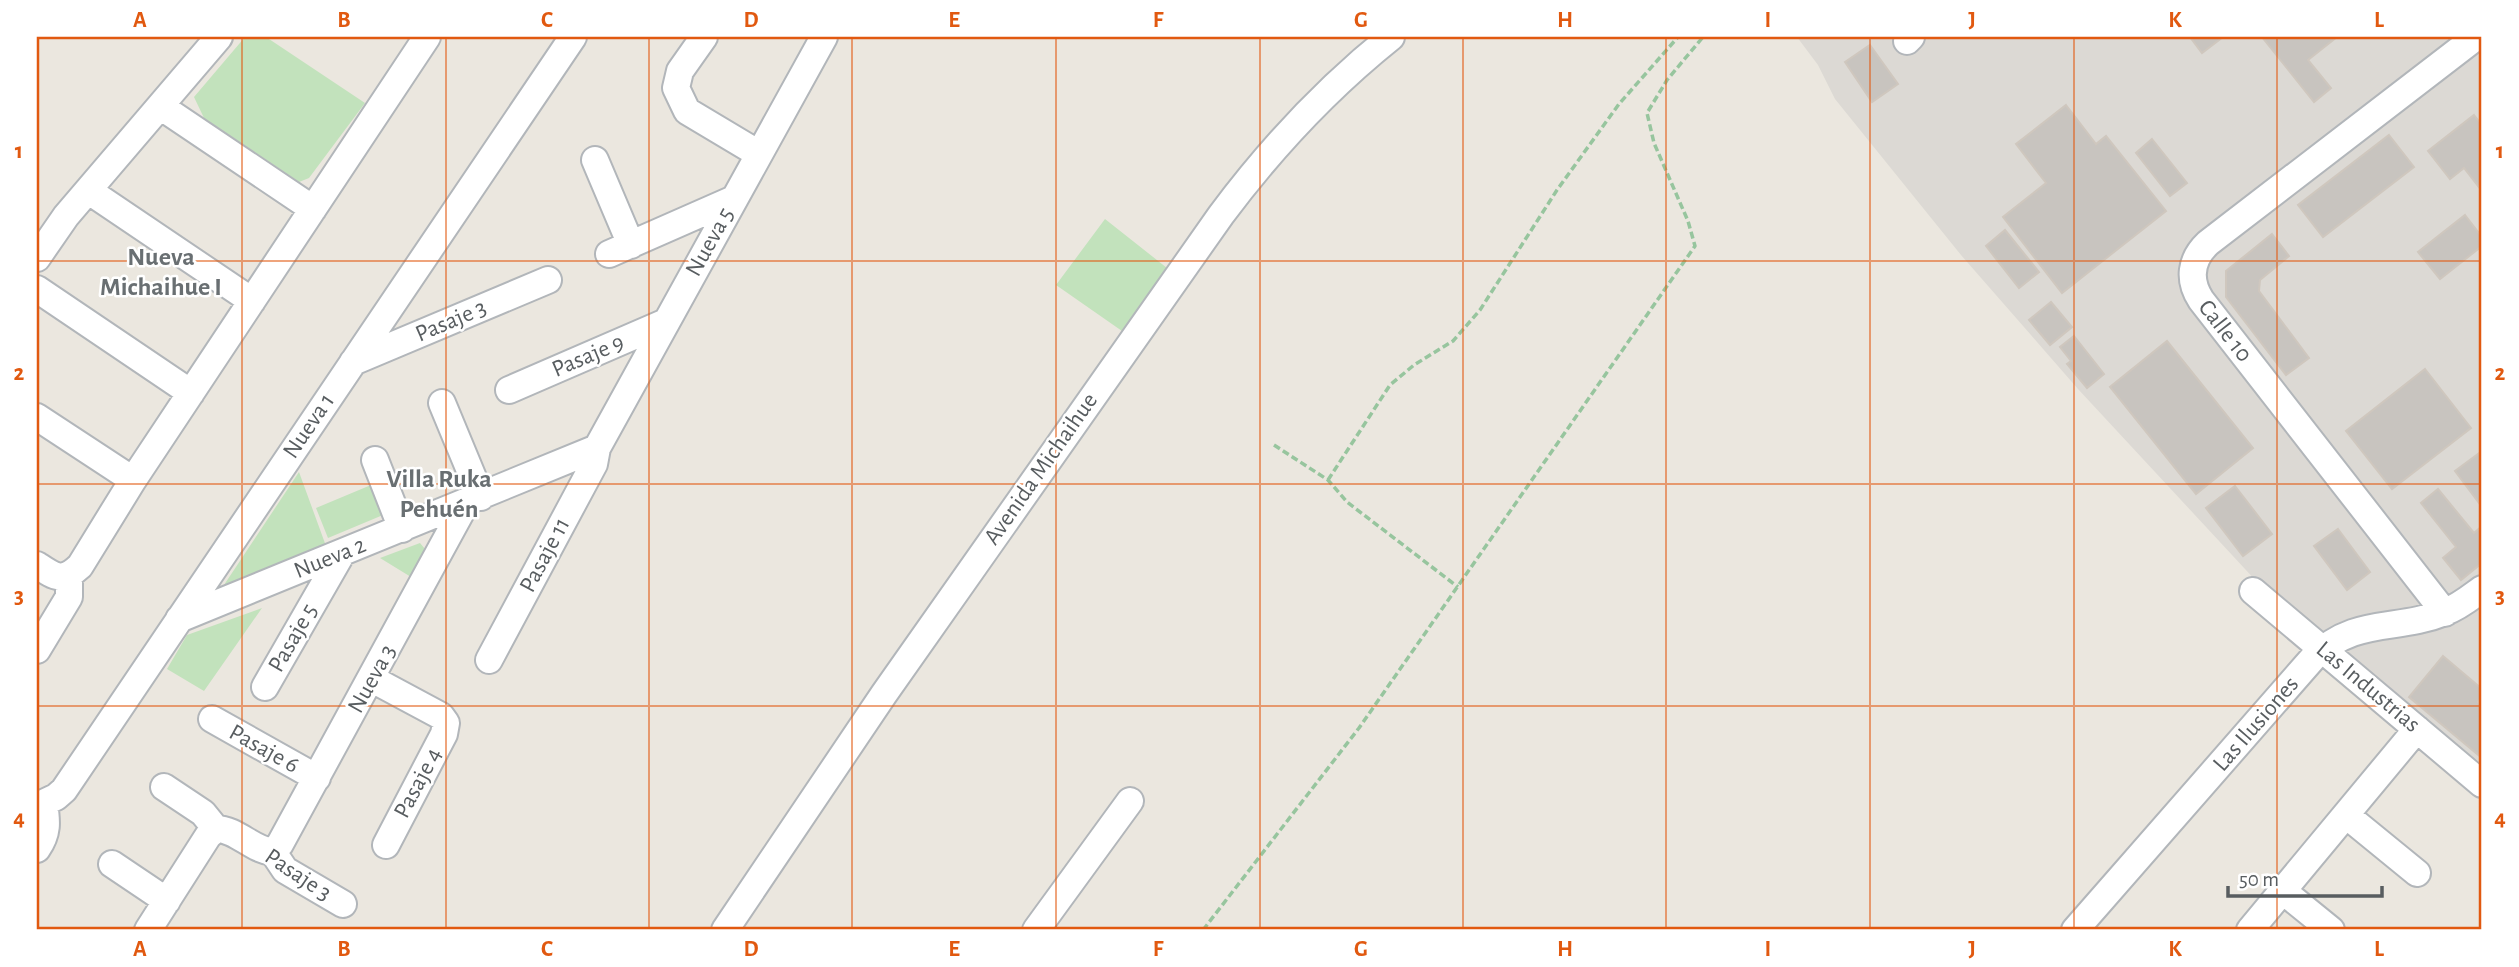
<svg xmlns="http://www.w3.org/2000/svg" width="2519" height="967" font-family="'Alegreya Sans',sans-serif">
  <rect width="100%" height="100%" fill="#ebe7df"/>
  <!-- industrial -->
  <path fill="#dcd9d4" d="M 1797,37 L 2482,37 L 2482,764 L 2258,583 L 2078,389 L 1961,255 L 1835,99 L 1818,65 Z"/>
  <!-- green -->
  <path fill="#c2e2bc" d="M 245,37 L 266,37 L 365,103 L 309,178 L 299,182 L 204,118 L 194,97 Z
    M 1105,219 L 1167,268 L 1122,331 L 1056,285 Z
    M 299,472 L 326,546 L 222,588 Z
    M 371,485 L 383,515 L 328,538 L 316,508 Z
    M 420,543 L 425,549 L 411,577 L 380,558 Z
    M 262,608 L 204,691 L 167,669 L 187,635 Z"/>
  <!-- building -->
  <path fill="#c8c4bf" stroke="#cfc7be" stroke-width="2" d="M 2190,37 L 2223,37 L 2202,53 Z
    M 2262,37 L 2337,37 L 2308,60 L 2331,88 L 2314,102 Z
    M 1870,45 L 1898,84 L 1872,102 L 1845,62 Z
    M 2066,105 L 2096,144 L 2106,136 L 2166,211 L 2062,293 L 2003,217 L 2046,183 L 2016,144 Z
    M 2474,115 L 2482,125 L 2482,191 L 2464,168 L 2450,179 L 2428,151 Z
    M 2389,135 L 2414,167 L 2323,237 L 2298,205 Z
    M 2152,139 L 2187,183 L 2170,196 L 2136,153 Z
    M 2465,215 L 2482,237 L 2482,246 L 2440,279 L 2418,252 Z
    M 2005,230 L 2039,272 L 2019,288 L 1986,246 Z
    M 2272,234 L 2289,256 L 2260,280 L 2259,291 L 2309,358 L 2286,375 L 2226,297 L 2226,271 Z
    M 2051,302 L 2072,327 L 2050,345 L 2029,320 Z
    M 2074,336 L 2104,374 L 2087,388 L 2067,364 L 2071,361 L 2060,347 Z
    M 2167,341 L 2253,448 L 2196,494 L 2110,387 Z
    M 2425,369 L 2471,428 L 2392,489 L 2346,431 Z
    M 2482,451 L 2482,507 L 2455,471 Z
    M 2235,486 L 2272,534 L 2243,556 L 2206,508 Z
    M 2438,489 L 2474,533 L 2482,526 L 2482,563 L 2461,580 L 2443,558 L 2456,547 L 2421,503 Z
    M 2338,529 L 2370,572 L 2347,590 L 2314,546 Z
    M 2443,656 L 2482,689 L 2482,697 L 2478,702 L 2482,706 L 2482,758 L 2409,697 Z"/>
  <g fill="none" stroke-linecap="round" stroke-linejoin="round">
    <!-- minor casing -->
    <g stroke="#b2b6ba" stroke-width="30">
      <path id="minor" d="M 704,37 L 680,71 L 676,88 L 687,111 L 759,154
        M 1907,41 L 1911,37
        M 160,106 L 313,209
        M 595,160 L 631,245
        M 89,191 L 252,301
        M 609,254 L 734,199
        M 37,258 L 66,216 L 219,37
        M 37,289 L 191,393
        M 353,362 L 548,280
        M 509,390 L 666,322
        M 442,403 L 481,497
        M 37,417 L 133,480
        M 375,460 L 402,529
        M 37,565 C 55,577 62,583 80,566 L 133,480 L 427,37
        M 2253,591 L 2482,784
        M 2445,613 L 2201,300 C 2188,280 2190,260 2208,243 L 2476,37
        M 179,619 L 597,448
        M 37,650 L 69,597 L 69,575
        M 489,660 L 594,464 L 597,448 L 824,37
        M 372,679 L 441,716 L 446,723 L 444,734 L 386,845
        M 265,687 L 342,553
        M 212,719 L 317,778
        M 164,787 L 203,813 L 216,829
        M 37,806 L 56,797 L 64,790 L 573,37
        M 2346,815 L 2417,873
        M 216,829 C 237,829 252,850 273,852
        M 37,849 C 48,833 47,822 44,803
        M 273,852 L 280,844 L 466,503
        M 273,852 L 285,870 L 343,904
        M 112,864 L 167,901
        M 2283,891 L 2331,930
        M 148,930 L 208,836 L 216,829
        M 725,930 L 884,694 L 1221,215 C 1271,148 1326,89 1391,37
        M 1036,930 L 1130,801
        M 2075,930 L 2313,658 C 2356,616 2396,632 2445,612 C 2459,607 2471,597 2482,589
        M 2250,930 L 2417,729"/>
    </g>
    <!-- path -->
    <path stroke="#97c59e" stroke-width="3.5" stroke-dasharray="7 3.5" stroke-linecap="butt" d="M 1274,445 L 1328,480 L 1347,502 L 1458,587
      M 1328,480 L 1390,385 L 1414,365 L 1453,341 L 1480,310 L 1557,190 L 1619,104 L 1678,37
      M 1203,930 L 1359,728 L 1695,246 L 1688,221 L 1654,143 L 1647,113 L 1667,80 L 1703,37"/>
    <!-- minor -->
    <use href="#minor" stroke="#fff" stroke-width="26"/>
  </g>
  <!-- grid -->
  <path fill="none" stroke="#e15910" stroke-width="2" stroke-opacity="0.55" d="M 242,37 L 242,930M 446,37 L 446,930M 649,37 L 649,930M 852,37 L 852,930M 1056,37 L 1056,930M 1260,37 L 1260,930M 1463,37 L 1463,930M 1666,37 L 1666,930M 1870,37 L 1870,930M 2074,37 L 2074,930M 2277,37 L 2277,930M 37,261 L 2482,261M 37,484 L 2482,484M 37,706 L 2482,706"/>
  <g text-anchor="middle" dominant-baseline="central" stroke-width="5" stroke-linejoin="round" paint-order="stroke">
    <!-- street labels -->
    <g font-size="24" fill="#585d60" stroke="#fff">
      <text transform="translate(710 242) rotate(-61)">Nueva 5</text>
      <text transform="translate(451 321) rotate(-23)">Pasaje 3</text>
      <text transform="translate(2225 331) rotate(52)">Calle 10</text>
      <text transform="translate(588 356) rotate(-23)">Pasaje 9</text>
      <text transform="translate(309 426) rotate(-56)">Nueva 1</text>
      <text transform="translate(1041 469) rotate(-55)">Avenida Michaihue</text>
      <text transform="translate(545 555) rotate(-62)">Pasaje 11</text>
      <text transform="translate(330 558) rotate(-22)">Nueva 2</text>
      <text transform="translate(293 638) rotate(-60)">Pasaje 5</text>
      <text transform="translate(372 679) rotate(-61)">Nueva 3</text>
      <text transform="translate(2368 687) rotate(40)">Las Industrias</text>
      <text transform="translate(2256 724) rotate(-49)">Las Ilusiones</text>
      <text transform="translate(264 749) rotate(29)">Pasaje 6</text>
      <text transform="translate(418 783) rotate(-62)">Pasaje 4</text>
      <text transform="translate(298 875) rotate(34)">Pasaje 3</text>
    </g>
    <!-- neighbourhood labels -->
    <g font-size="26" font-weight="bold" fill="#696f72" stroke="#fff">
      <text x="161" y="257">Nueva<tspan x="161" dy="30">Michaihue I</tspan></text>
      <text x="439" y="479">Villa Ruka<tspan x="439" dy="30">Pehuén</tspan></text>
    </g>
  </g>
  <!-- border -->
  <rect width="2519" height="967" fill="none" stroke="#ffffff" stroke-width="77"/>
  <!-- scale -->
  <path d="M2228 886v10h154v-10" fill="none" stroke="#585d60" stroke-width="3.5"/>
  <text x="2239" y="886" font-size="21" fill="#585d60" stroke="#ffffff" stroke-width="5" paint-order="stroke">50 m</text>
  <rect x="38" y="38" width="2442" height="890" fill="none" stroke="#e15910" stroke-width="2.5"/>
  <g font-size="23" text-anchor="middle" font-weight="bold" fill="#e15910">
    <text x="140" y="27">A</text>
    <text x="344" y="27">B</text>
    <text x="547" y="27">C</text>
    <text x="751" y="27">D</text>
    <text x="954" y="27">E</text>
    <text x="1158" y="27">F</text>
    <text x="1361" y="27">G</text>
    <text x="1565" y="27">H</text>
    <text x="1768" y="27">I</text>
    <text x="1972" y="27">J</text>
    <text x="2175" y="27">K</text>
    <text x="2379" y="27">L</text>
    <text x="19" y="158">1</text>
    <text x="2500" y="158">1</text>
    <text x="19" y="380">2</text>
    <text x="2500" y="380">2</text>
    <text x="19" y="603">3</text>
    <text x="2500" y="603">3</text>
    <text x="19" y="825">4</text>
    <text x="2500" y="825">4</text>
    <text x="140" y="956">A</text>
    <text x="344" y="956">B</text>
    <text x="547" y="956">C</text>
    <text x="751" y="956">D</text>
    <text x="954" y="956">E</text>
    <text x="1158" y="956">F</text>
    <text x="1361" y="956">G</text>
    <text x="1565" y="956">H</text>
    <text x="1768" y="956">I</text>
    <text x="1972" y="956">J</text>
    <text x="2175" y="956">K</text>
    <text x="2379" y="956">L</text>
  </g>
</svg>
